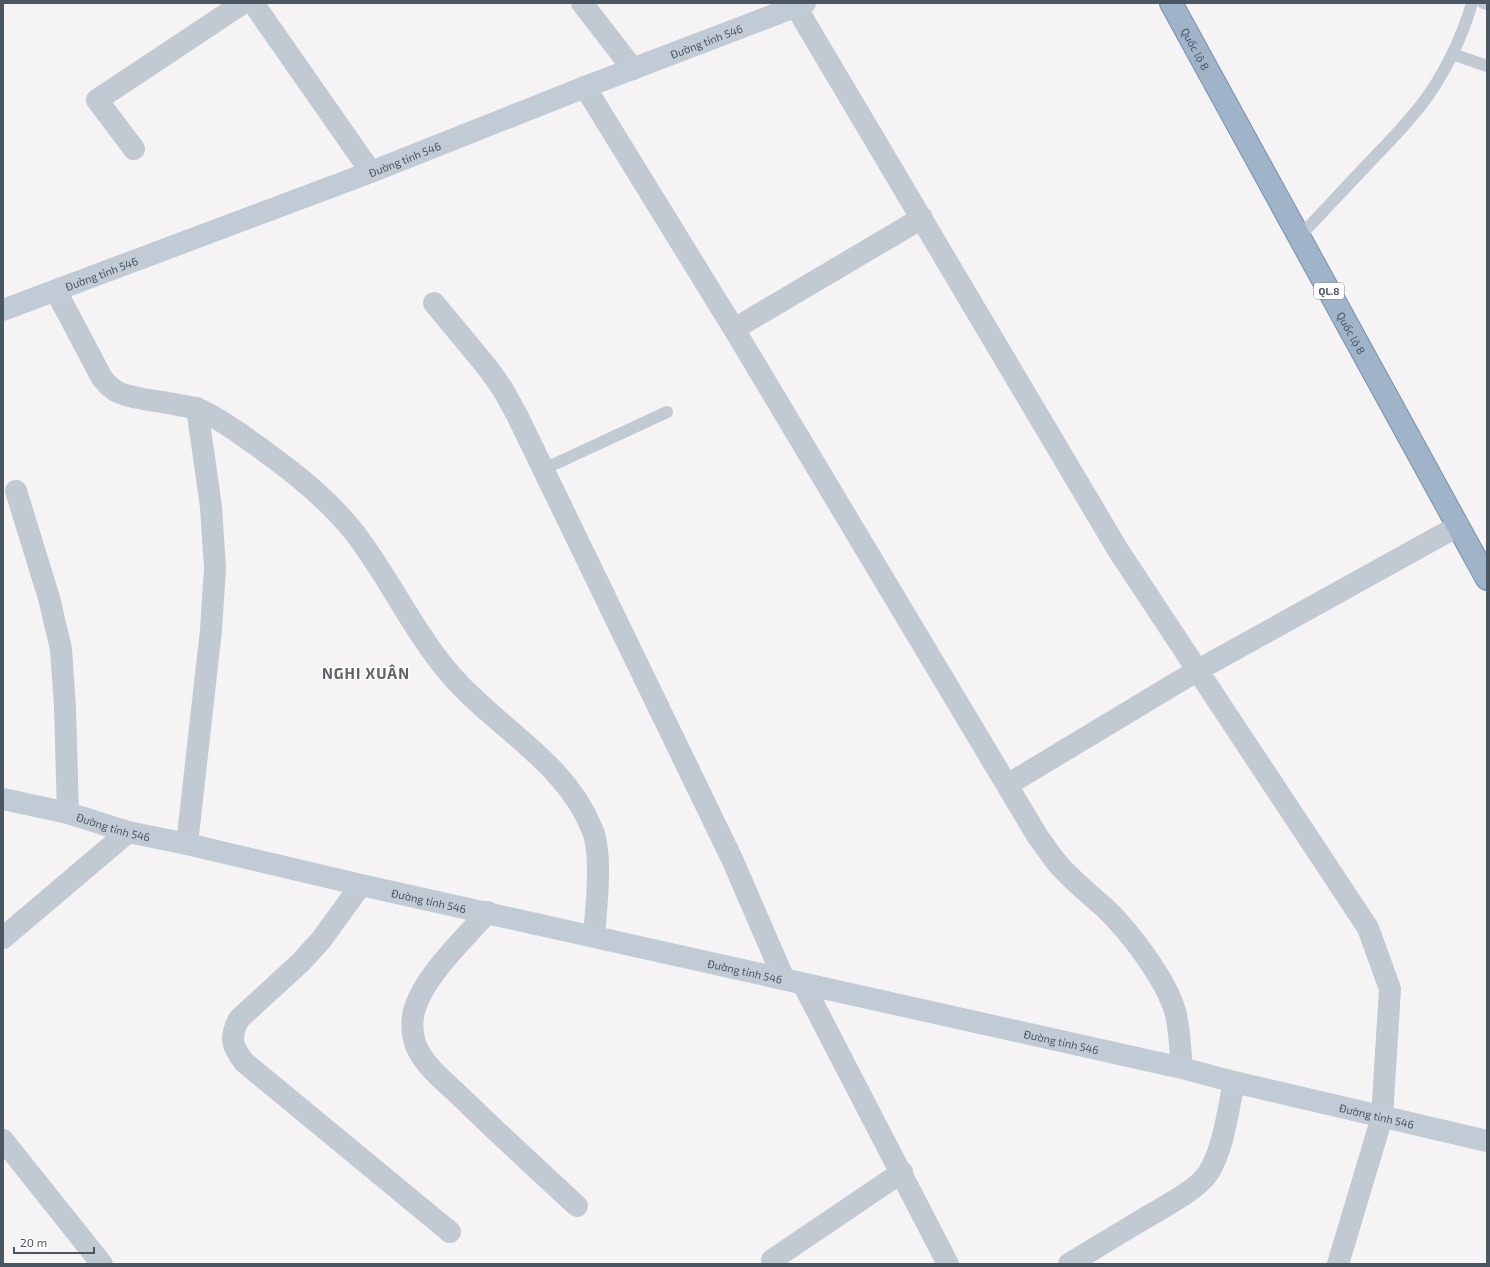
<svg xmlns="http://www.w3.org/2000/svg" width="1490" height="1267" font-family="'Exo 2',sans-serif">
  <rect width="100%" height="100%" fill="#f5f3f3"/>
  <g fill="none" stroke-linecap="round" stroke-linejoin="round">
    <!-- trunk casing -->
    <g stroke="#7690ad" stroke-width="24">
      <g id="trunk">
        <path id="s3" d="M 1171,3 L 1487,579"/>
      </g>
    </g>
    <!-- service -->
    <path stroke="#c1cad2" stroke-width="12" d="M 1483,3 L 1487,4
      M 1452,54 L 1487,66
      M 1299,237 C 1322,213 1344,189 1367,165 C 1386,145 1405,126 1422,104 C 1444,75 1462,38 1472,3
      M 544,469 L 667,412"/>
    <!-- minor -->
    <path stroke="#c1cad2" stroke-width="22" d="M 253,3 L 371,172
      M 582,3 L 633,69
      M 796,7 L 1118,550 L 1368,928 L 1390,989 L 1382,1117 L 1338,1264
      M 585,87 L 734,329 L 1038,837 C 1045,846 1051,856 1058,864 C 1072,880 1089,894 1105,908 C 1130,932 1165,978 1175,1011 C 1180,1029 1180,1049 1182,1068
      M 134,149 L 97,100 L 243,3
      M 56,291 L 102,378 C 107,384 112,390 120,393 C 138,400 160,401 178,405 C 185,406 192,407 198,409 C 211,414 224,423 236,431 C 278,460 322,492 354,532 C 389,577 413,631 450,674 C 496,728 565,761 592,829 C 603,854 596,908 594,936
      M 434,303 L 487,367 L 502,388 L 517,415 L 732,859 L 784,979
      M 734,329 L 922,218
      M 16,491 L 49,598 L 61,649 L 65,707 L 68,813
      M 1007,785 L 1198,670 L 1458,526
      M 187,844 L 211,630 L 215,568 L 211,507 L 197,408
      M 361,885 L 321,940 L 301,962 L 239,1019 C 229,1038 232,1046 244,1062 L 450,1232
      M 488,912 C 464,939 424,976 414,1011 C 411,1024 412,1040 419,1052 C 430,1071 449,1085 464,1100 C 501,1136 539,1171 577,1206
      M 3,938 L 128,832
      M 803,984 L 948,1264
      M 3,1140 L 102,1264
      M 772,1260 L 902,1172
      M 1069,1264 C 1094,1249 1118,1234 1142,1220 C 1161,1208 1197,1191 1209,1172 C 1224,1147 1228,1110 1234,1082"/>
    <!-- secondary -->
    <g stroke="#c1cbd6" stroke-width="22">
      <path id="s1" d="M 3,310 L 371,172 L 585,87 L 805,3"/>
      <path id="s2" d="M 3,799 L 68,813 L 128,832 L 187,844 L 361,885 L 1182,1068 L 1234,1082 L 1487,1141"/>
    </g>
    <!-- trunk -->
    <use href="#trunk" stroke="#9fb4c9" stroke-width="22"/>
  </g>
  <g text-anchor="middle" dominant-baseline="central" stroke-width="3" stroke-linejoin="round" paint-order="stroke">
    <!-- shield labels -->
    <rect fill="#fff" stroke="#808990" stroke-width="1" x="1314" y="283" width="30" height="16" rx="3"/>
    <g font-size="10" font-weight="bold" fill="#4a5661">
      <text x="1329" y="291">QL.8</text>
    </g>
    <!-- street labels -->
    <g font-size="11" fill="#4a5661" stroke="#fff">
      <text stroke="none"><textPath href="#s1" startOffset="753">Đường tỉnh 546</textPath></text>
      <text stroke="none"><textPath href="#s3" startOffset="52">Quốc lộ 8</textPath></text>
      <text stroke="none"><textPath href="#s1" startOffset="429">Đường tỉnh 546</textPath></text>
      <text stroke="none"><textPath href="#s1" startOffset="105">Đường tỉnh 546</textPath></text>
      <text stroke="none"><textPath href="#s3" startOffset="376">Quốc lộ 8</textPath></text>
      <text stroke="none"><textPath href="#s2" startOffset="114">Đường tỉnh 546</textPath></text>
      <text stroke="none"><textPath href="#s2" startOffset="438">Đường tỉnh 546</textPath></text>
      <text stroke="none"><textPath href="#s2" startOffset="762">Đường tỉnh 546</textPath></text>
      <text stroke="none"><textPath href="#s2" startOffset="1086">Đường tỉnh 546</textPath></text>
      <text stroke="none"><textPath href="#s2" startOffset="1410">Đường tỉnh 546</textPath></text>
    </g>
    <!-- district labels -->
    <g font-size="15" font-weight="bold" letter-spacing="1" fill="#5f6368" stroke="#fff">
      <text x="366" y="673">NGHI XUÂN</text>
    </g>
  </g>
  <!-- border -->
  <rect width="1490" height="1267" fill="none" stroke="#4a5661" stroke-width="8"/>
  <!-- scale -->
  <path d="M14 1247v6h80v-6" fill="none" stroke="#4a5661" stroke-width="2"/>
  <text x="20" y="1247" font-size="12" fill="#4a5661" stroke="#ffffff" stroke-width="3" paint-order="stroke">20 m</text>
</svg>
